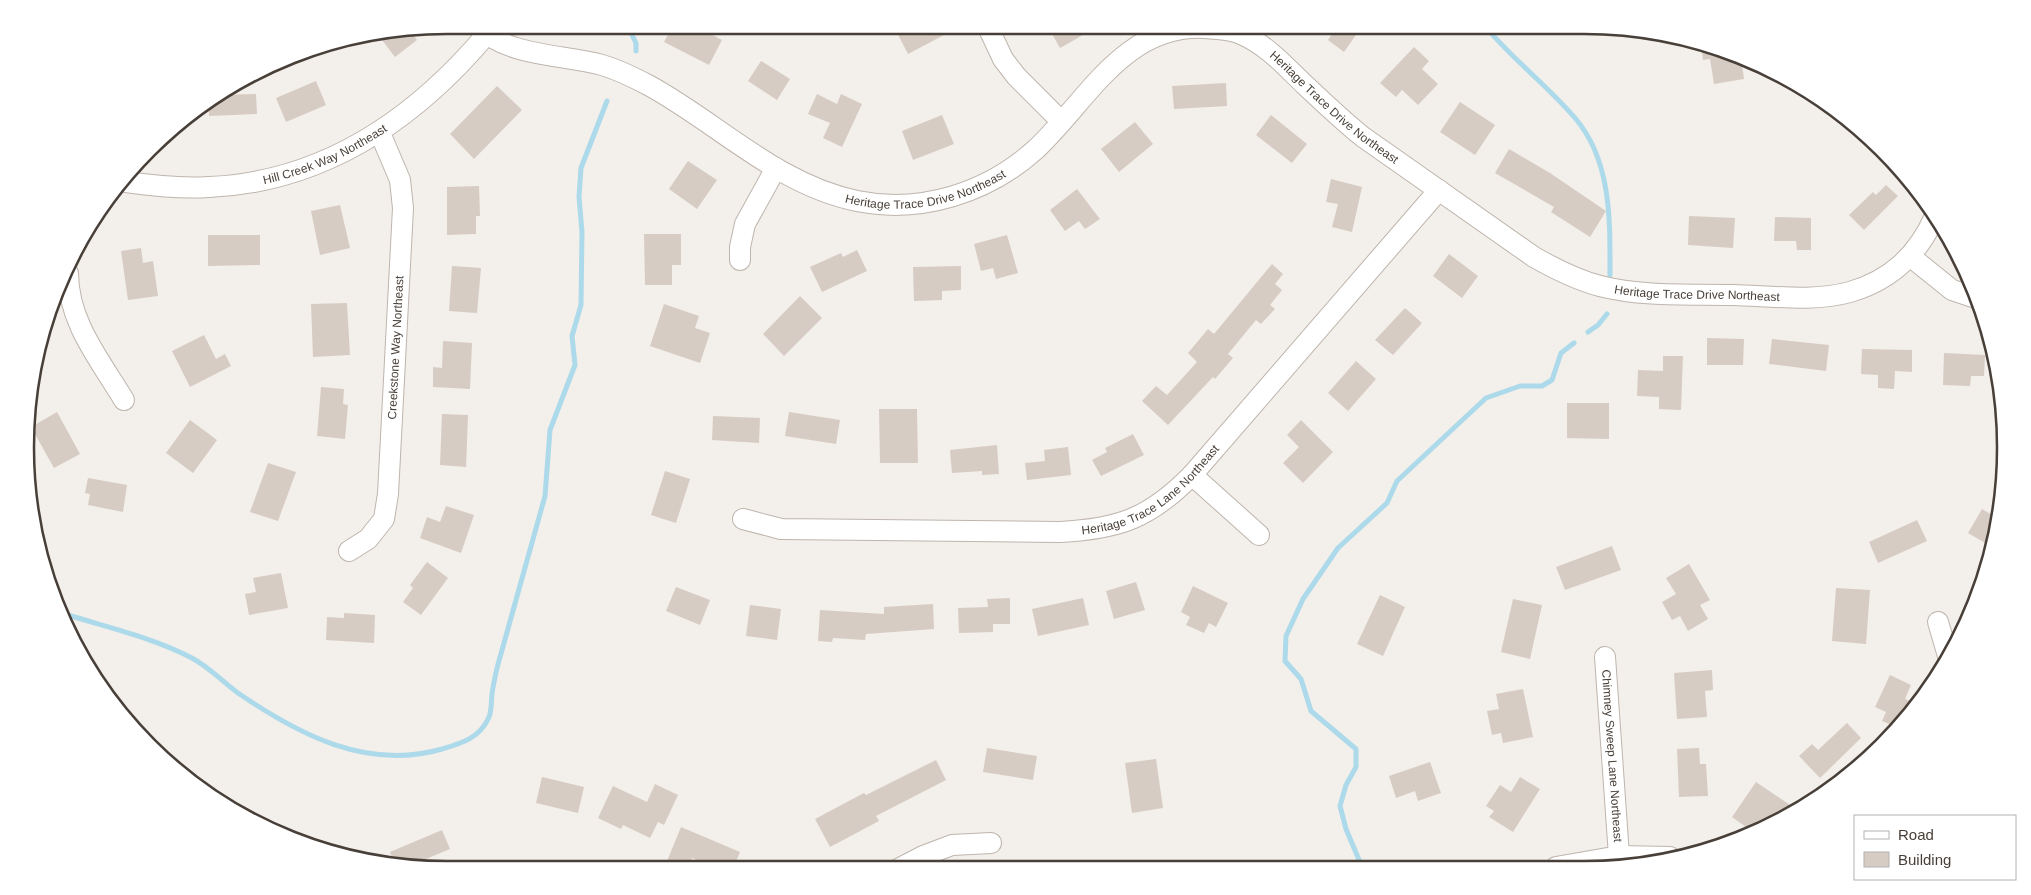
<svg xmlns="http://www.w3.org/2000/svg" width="2031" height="895" font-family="Arial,sans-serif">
  <rect width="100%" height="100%" fill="#f3efea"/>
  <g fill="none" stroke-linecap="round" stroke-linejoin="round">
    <!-- stream -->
    <path stroke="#acdaea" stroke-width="5" d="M 627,25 L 636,43 L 636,51
      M 1484,25 C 1512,59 1547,85 1575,118 C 1612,161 1610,222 1610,275
      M 1588,332 L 1598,325 L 1607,314
      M 65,614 C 106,627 151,637 190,657 C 208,666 222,681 238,693 C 298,734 367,771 442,749 C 462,743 480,738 489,717 C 492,710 491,701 492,694 C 493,686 495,677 497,668 L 545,496 L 550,430 L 575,365 L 572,336 L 581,305 L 582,232 L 579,197 L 581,168 L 607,101
      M 1362,867 L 1346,829 L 1340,806 L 1346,785 L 1356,767 L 1356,749 L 1311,711 L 1301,679 L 1285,661 L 1286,636 L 1303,599 L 1338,548 L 1387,503 L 1397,481 L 1486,398 L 1520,386 L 1542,386 L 1552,380 L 1561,353 L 1574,343"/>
  </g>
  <!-- building -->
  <path fill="#d7ccc3" d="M 673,25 L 694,25 L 722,40 L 709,65 L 664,42 Z
    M 893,25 L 963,25 L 908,54 Z
    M 1047,25 L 1077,25 L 1083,35 L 1060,48 Z
    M 1338,25 L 1363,25 L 1344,52 L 1328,40 Z
    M 410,31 L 417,40 L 395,57 L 379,36 Z
    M 1701,44 L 1720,48 L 1741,57 L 1744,79 L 1714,84 L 1710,59 L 1703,60 Z
    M 1414,47 L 1429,61 L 1422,69 L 1438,84 L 1418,105 L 1402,90 L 1396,97 L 1380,83 Z
    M 761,61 L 790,79 L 777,100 L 748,81 Z
    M 316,81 L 326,105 L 286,122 L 276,98 Z
    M 1226,83 L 1227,106 L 1174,109 L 1172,86 Z
    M 497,86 L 522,110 L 474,159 L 450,134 Z
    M 256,94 L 257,114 L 209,116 L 209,101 L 217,95 Z
    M 817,94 L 837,104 L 841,94 L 862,104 L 842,147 L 823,138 L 830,123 L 808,114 Z
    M 1460,102 L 1495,125 L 1475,155 L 1440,132 Z
    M 942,115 L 954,144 L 913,160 L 902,131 Z
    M 1271,115 L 1307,144 L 1292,163 L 1256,135 Z
    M 1135,122 L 1153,144 L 1119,172 L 1101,149 Z
    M 1509,149 L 1550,173 L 1606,211 L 1590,237 L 1551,212 L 1554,207 L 1495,173 Z
    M 688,161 L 717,180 L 697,209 L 669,189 Z
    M 1331,179 L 1362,187 L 1352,232 L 1332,227 L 1338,204 L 1326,202 Z
    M 1886,185 L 1898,196 L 1864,230 L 1849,215 L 1873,192 L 1876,195 Z
    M 479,186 L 480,216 L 476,216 L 476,234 L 447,235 L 447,187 Z
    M 1077,189 L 1100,219 L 1085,229 L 1079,221 L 1065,231 L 1050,210 Z
    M 340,205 L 350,248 L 320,255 L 311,211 Z
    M 1689,216 L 1735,218 L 1733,248 L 1688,245 Z
    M 1775,217 L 1811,218 L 1811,250 L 1797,250 L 1796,241 L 1774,241 Z
    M 644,234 L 681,234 L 681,265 L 672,265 L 672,285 L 645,285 Z
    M 208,235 L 260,235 L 260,265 L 208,266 Z
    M 1007,235 L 1018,273 L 996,279 L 993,268 L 981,271 L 974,244 Z
    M 141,248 L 143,263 L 153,261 L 158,296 L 128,300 L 121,251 Z
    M 857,250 L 867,271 L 822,292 L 810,267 L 841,253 L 843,257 Z
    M 1449,254 L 1478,276 L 1462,298 L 1433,276 Z
    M 1272,264 L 1283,274 L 1275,284 L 1282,290 L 1270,305 L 1275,309 L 1261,324 L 1256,320 L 1228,354 L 1233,358 L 1215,379 L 1213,377 L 1168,425 L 1142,401 L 1156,386 L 1167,395 L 1197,362 L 1188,353 L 1208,329 L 1214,334 Z
    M 452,266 L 481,268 L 477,313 L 449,311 Z
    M 961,266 L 961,290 L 942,291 L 942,300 L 914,301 L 913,267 Z
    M 800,296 L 822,318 L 784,356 L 763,334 Z
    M 347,303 L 350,355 L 313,357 L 311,304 Z
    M 664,304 L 699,316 L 695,328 L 710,333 L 700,363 L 650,346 Z
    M 1405,308 L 1422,323 L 1393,355 L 1375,340 Z
    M 204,335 L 216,359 L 225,354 L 231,366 L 190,387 L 172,351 Z
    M 1707,338 L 1744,339 L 1743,365 L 1707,365 Z
    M 1772,339 L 1829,345 L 1826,371 L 1769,364 Z
    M 443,341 L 472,343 L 470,389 L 433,387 L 433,367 L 442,368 Z
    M 1862,349 L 1912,350 L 1912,372 L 1895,371 L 1894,389 L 1878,388 L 1878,375 L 1861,374 Z
    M 1944,353 L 1985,355 L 1984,376 L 1971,376 L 1970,386 L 1943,385 Z
    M 1663,356 L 1683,356 L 1681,410 L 1659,409 L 1659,397 L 1637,396 L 1638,370 L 1663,371 Z
    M 1356,361 L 1376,379 L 1348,411 L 1328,393 Z
    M 321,387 L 344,389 L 343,404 L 348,405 L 345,439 L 317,436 Z
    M 1567,403 L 1609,403 L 1609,439 L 1567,438 Z
    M 879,409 L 917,409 L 918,463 L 880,463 Z
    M 57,412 L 80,454 L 54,468 L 31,427 Z
    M 789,412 L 840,420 L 836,444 L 785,436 Z
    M 442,414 L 468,415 L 466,467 L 440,465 Z
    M 713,416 L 760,418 L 759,443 L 712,440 Z
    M 190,420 L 217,440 L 193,473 L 166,453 Z
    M 1301,420 L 1333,452 L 1303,483 L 1283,463 L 1299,447 L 1287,435 Z
    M 1133,434 L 1144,455 L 1101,476 L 1092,460 L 1107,452 L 1105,448 Z
    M 997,445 L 999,474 L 982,475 L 982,471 L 952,473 L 950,450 Z
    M 1068,447 L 1071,475 L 1027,480 L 1025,463 L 1045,461 L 1044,450 Z
    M 268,463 L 296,472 L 278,521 L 250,512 Z
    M 665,471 L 690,479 L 676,523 L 651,515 Z
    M 88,478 L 127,485 L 123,512 L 88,505 L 90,494 L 85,493 Z
    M 446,506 L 474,515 L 461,553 L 420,538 L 427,517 L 440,522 Z
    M 1982,509 L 1999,519 L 1992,547 L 1968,533 Z
    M 1917,520 L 1927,541 L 1878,563 L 1869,542 Z
    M 1612,546 L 1621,570 L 1565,590 L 1556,567 Z
    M 427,562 L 448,578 L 421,615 L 403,602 L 413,588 L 410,585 Z
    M 1689,564 L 1710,600 L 1700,605 L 1708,619 L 1688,631 L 1680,616 L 1672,620 L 1662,602 L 1676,594 L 1666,578 Z
    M 281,573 L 288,608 L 249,615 L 245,594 L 256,592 L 253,578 Z
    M 1136,582 L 1145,610 L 1114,619 L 1106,591 Z
    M 1193,586 L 1228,603 L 1216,627 L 1209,623 L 1204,633 L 1186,625 L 1190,617 L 1181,612 Z
    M 676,587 L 710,600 L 700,625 L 666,611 Z
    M 1836,588 L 1870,590 L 1866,644 L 1832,641 Z
    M 1380,595 L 1405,607 L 1383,656 L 1357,644 Z
    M 1010,598 L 1010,624 L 993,624 L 993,632 L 959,633 L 958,608 L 988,607 L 987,599 Z
    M 1083,598 L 1089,625 L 1038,636 L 1032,609 Z
    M 1513,599 L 1542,605 L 1530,659 L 1501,652 Z
    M 933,604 L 934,629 L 866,634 L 865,640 L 833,638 L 832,642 L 818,641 L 820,610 L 884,614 L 884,607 Z
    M 750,605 L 781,609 L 777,640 L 746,636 Z
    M 344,613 L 375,615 L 374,643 L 326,640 L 327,617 L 344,618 Z
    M 1712,670 L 1713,690 L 1705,691 L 1707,717 L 1677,719 L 1674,673 Z
    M 1890,675 L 1911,685 L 1905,699 L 1916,704 L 1896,727 L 1882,721 L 1886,712 L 1875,707 Z
    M 1523,689 L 1533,737 L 1503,743 L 1501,733 L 1492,735 L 1487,711 L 1499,709 L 1496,694 Z
    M 1847,723 L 1861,738 L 1820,778 L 1799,756 L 1812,744 L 1818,750 Z
    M 987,748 L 1037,756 L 1033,780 L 983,772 Z
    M 1699,748 L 1700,764 L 1706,764 L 1708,796 L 1679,797 L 1677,749 Z
    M 1156,759 L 1163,808 L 1132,813 L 1125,763 Z
    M 936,760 L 946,780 L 876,816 L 879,821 L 830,847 L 815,819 L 864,793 L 866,795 Z
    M 1430,762 L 1441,793 L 1418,801 L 1415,791 L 1396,798 L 1389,776 Z
    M 542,777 L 584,787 L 578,813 L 536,803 Z
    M 1520,777 L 1540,789 L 1513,832 L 1489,817 L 1494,811 L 1486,806 L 1500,785 L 1511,792 Z
    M 1756,782 L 1796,809 L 1770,827 L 1753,832 L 1732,817 Z
    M 655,784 L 678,795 L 664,825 L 658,822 L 650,838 L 623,825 L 621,829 L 598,818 L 613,786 L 647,802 Z
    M 681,827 L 740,852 L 733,869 L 719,869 L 692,858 L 688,869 L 667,861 Z
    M 442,830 L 450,849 L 414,864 L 393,861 L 390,852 Z"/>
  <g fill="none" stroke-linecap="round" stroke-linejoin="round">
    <!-- minor casing -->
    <g stroke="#beb5ad" stroke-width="22">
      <g id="minor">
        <path id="s1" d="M 476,25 C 507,57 562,54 602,65 C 619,70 635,78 650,86 C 719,124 778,185 857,201 C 921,214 987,193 1035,150 C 1087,102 1123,24 1205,28 C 1217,29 1230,29 1241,34 C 1267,45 1285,66 1305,85 C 1324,103 1343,121 1363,137 L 1534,257 C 1555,269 1577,280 1600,286 C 1643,297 1690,294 1733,295 C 1771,296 1814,302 1850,292 C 1891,280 1918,255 1935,216"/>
        <path d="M 987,25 L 1003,59 L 1016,76 L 1061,121"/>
        <path id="s2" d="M 126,182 C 154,186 181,189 209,187 C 324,182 414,120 486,35"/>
        <path d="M 1911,257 L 1952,290 L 1976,298"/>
        <path d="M 740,260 L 740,247 L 745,224 L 776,168"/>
        <path d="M 68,273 C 68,322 100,360 124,400"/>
        <path d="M 1192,475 L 1259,535"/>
        <path id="s3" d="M 743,519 L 781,529 L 1060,532 C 1119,529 1150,518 1192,475 L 1439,190"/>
        <path id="s4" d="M 349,551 L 368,539 L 384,519 L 388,494 L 403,208 L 400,180 L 380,133"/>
        <path d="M 1938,622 L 1948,656"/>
        <path id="s5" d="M 1605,657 L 1619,856"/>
        <path d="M 1556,867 L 1619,856 L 1670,857"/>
        <path d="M 898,869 L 923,856 L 952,845 L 991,843"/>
      </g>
    </g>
    <!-- minor -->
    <use href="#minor" stroke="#fff" stroke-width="20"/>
  </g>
  <g text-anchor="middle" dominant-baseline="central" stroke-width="5" stroke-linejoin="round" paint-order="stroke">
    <!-- street labels -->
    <g font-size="12" fill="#473f38" stroke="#fff">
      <text stroke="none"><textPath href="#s1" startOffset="990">Heritage Trace Drive Northeast</textPath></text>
      <text stroke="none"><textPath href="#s2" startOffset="205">Hill Creek Way Northeast</textPath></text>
      <text stroke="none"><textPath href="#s1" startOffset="496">Heritage Trace Drive Northeast</textPath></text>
      <text stroke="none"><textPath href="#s1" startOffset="1410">Heritage Trace Drive Northeast</textPath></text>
      <text stroke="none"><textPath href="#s4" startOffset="220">Creekstone Way Northeast</textPath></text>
      <text stroke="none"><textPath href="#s3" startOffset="422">Heritage Trace Lane Northeast</textPath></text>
      <text stroke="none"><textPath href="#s5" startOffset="99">Chimney Sweep Lane Northeast</textPath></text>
    </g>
  </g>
  <!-- crop -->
  <path d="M0 0H2031V895H0ZM447 34H1584A413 413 0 0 1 1997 447V448A413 413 0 0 1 1584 861H447A413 413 0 0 1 34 448V447A413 413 0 0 1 447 34Z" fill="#fff" fill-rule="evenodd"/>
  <path fill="none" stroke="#473f38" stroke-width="2.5" d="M447 34H1584A413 413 0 0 1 1997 447V448A413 413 0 0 1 1584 861H447A413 413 0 0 1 34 448V447A413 413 0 0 1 447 34Z"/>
  <!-- legend -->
  <rect x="1854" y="815" width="162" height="65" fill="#ffffff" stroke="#b5b2af"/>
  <rect x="1864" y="831" width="25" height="8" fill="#ffffff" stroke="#b5b2af"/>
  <text x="1898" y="840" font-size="15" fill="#473f38">Road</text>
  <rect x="1864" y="852" width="25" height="15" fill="#d7ccc3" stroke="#b5b2af"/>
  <text x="1898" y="865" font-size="15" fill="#473f38">Building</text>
</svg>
